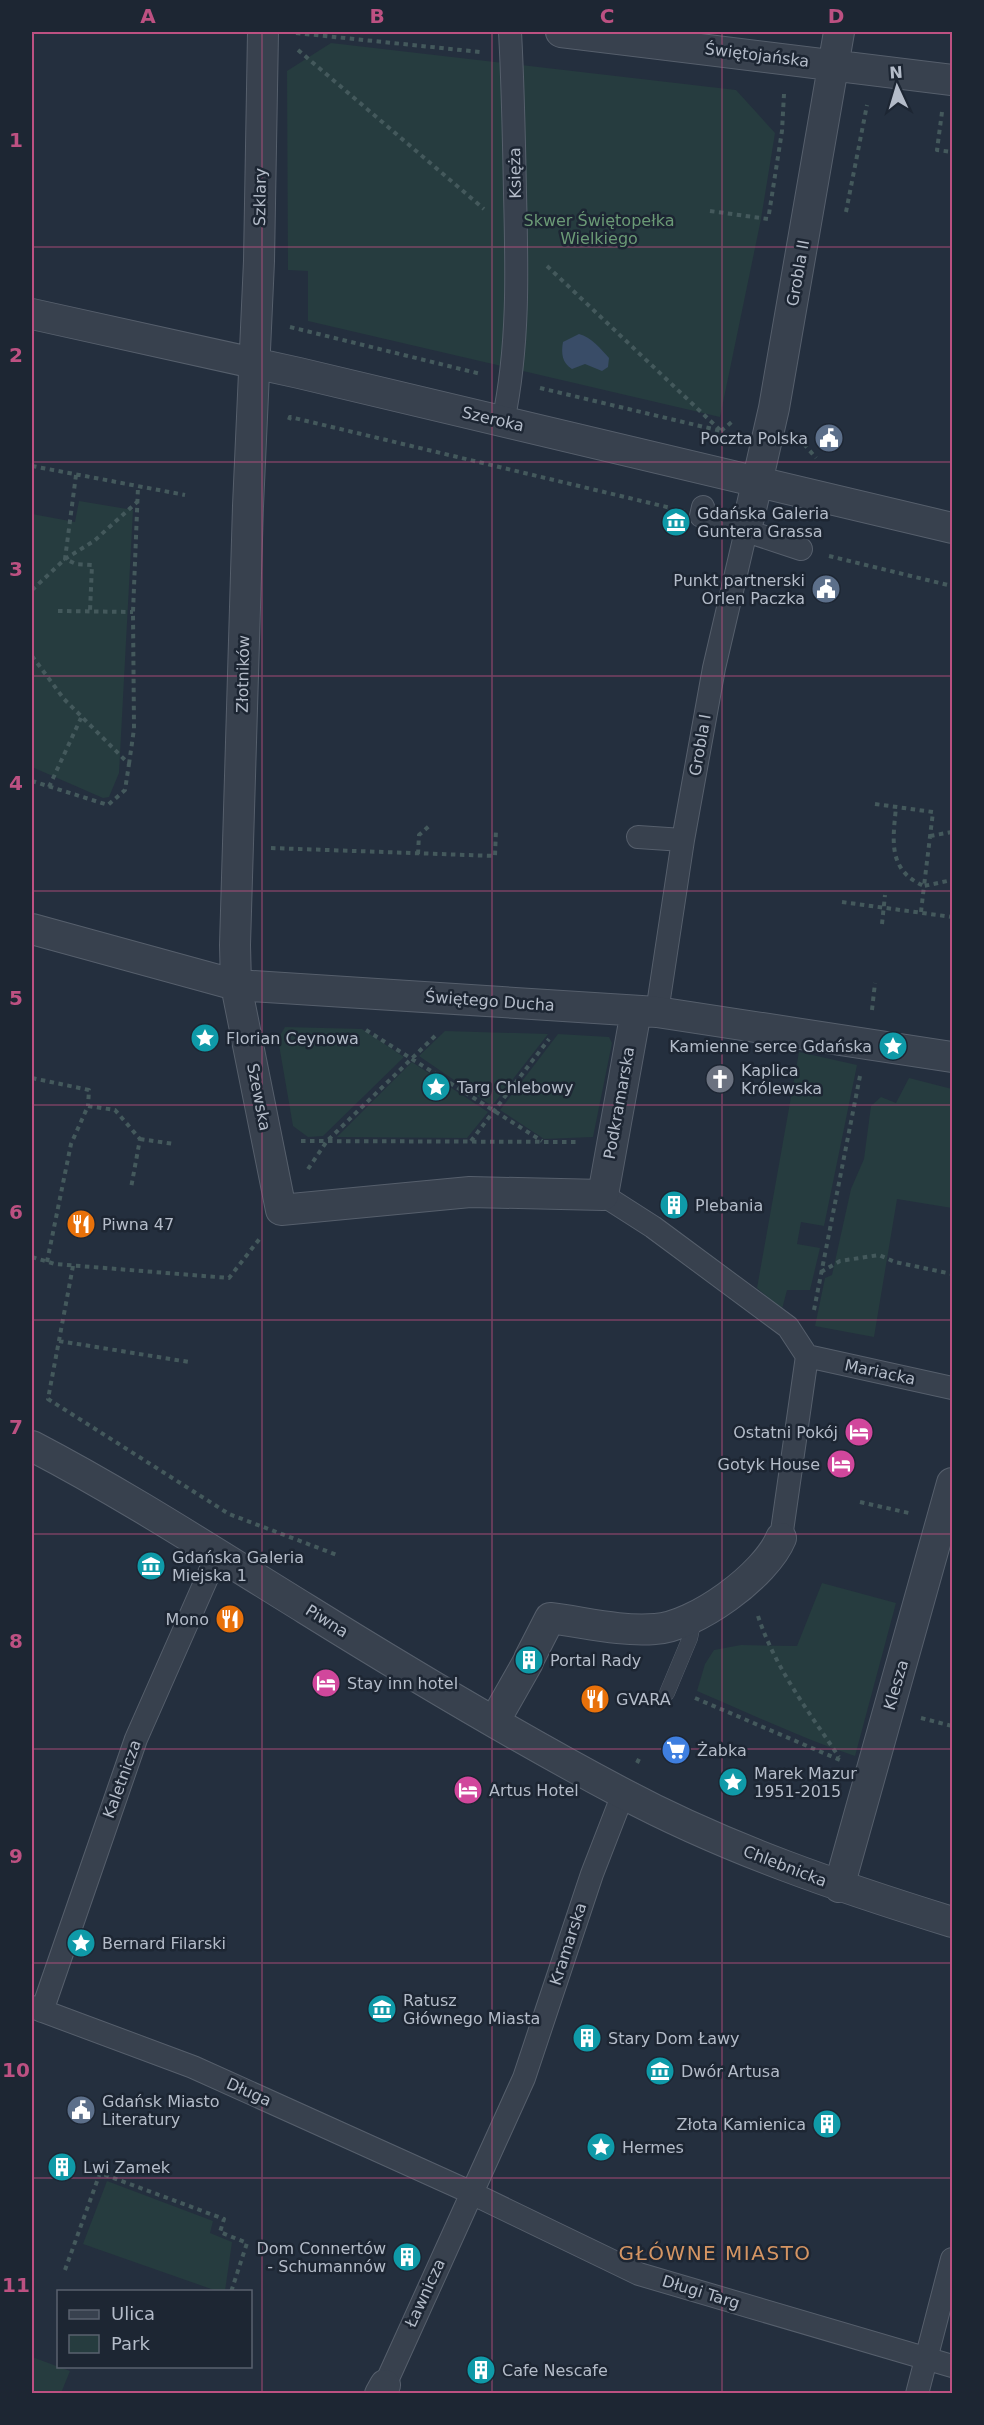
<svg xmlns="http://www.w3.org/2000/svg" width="984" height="2425" font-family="'DejaVu Sans',sans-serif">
  <rect width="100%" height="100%" fill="#242f3e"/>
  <!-- green -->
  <path fill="#263c3f" d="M 331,43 L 736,90 L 775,133 L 761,219 L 720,417 L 308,321 L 308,271 L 288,270 L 287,71 Z
    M 79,501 L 133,510 L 119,773 L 109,797 L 103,798 L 32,767 L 32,514 L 75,522 Z
    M 285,1027 L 362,1029 L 404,1057 L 323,1136 L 308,1137 L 293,1126 L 278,1039 Z
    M 445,1031 L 548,1034 L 492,1106 L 419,1056 Z
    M 558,1034 L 609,1037 L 612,1043 L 593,1137 L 544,1139 L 500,1110 Z
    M 799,1052 L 857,1065 L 824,1226 L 801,1222 L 797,1244 L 820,1248 L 810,1290 L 787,1290 L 782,1309 L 757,1288 Z
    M 412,1062 L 488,1112 L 467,1138 L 337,1137 Z
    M 909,1078 L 952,1089 L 952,1208 L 897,1199 L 874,1337 L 815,1326 L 825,1278 L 832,1275 L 851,1189 L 864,1159 L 871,1106 L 881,1097 L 896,1103 Z
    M 822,1583 L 896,1603 L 855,1756 C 801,1738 749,1713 697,1691 L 705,1664 L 714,1650 L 741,1645 L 797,1646 Z
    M 107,2181 L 213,2221 L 210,2233 L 232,2242 L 225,2291 L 217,2291 L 83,2244 Z
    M 32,2357 L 70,2371 L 61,2393 L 32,2393 Z"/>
  <!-- water -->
  <path fill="#394c67" d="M 579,334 C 591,337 601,349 609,358 L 608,367 L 602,371 L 585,364 L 572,369 C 562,363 561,353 563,342 Z"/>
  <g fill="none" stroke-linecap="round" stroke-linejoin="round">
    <!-- service casing -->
    <g stroke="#565f6c" stroke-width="16">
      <path id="service" d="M 667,1693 L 690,1638 L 694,1618"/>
    </g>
    <!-- pedestrian casing -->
    <g stroke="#565f6c" stroke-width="24">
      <path id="pedestrian" d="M 503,422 C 519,346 517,270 515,193 C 514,139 513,85 510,32
        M 703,507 L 701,516 L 801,549
        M 638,837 L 683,840
        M 657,1012 L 683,840 L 714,668 L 749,518
        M 603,1195 L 653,1227 L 788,1327 L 807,1356 L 781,1538
        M 807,1356 L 952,1388
        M 32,2007 L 193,2067 L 461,2188 L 639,2274 L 952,2366
        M 42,2011 L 136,1739 L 218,1553
        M 385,2385 L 524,2078 L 592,1874 L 623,1794
        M 917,2394 L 952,2259"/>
    </g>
    <!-- minor casing -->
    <g stroke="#565f6c" stroke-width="32">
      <path id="minor" d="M 263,32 L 259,261 L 248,506 L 235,945 L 236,985 L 281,1210 L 470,1192 L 603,1195 L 636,1011
        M 561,32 L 952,80
        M 32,314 L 299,373 L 952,528
        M 749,518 L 774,408 L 839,32
        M 32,929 L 236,985 L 657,1012 L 952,1057
        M 32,1446 C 126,1495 215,1553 306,1609 C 409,1673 514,1736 622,1793 C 727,1849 839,1887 952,1922
        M 529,1659 L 550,1618 C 583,1622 621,1632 655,1629 C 695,1627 766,1575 781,1538
        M 494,1722 L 528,1662
        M 839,1887 L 952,1483
        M 380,2394 L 385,2385"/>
    </g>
    <!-- path -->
    <path stroke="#44595c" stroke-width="4" stroke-dasharray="4.5 4.5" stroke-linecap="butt" d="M 296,33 L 480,52
      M 298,50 L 484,209
      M 942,112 L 937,150 L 952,152
      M 710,211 L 768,219
      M 846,212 L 867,105
      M 769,214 L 782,131 L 784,94
      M 547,266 L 720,430
      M 290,327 L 481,374
      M 540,388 L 721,431
      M 289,420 L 290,417 L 671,508
      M 721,431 L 734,420
      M 804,444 L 816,458
      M 32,466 L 185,495
      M 76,475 L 65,559 L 76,564 L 92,565 L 90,611
      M 829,556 L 952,586
      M 32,590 L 65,559 L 94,541 L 137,502
      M 58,611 L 133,612
      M 32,656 L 64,699 L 129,764 L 125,790 L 108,805 L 32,781
      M 129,764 L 134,729 L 133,612 L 138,487
      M 49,787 L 81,718
      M 875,804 L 933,812 L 924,886 C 887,870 893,840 896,807
      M 930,836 L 952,832
      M 271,848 L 495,856 L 496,829
      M 418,854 L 419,835 L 429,826
      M 842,902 L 952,917
      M 921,912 L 924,886 L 952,880
      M 882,924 L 885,895
      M 872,1010 L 875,983
      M 366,1030 L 542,1141
      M 32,1078 L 89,1090 L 88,1106
      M 140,1139 L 174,1144
      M 301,1141 L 578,1142
      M 471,1141 L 549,1039
      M 308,1169 L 327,1141 L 437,1034
      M 32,1257 L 55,1264 L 229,1278 L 261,1237
      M 47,1262 L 71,1144 L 88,1106 L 115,1110 L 140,1139 L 131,1188
      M 73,1266 L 48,1399 L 229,1514 L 337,1555
      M 821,1272 L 840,1261 L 879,1255 L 895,1262 L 952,1274
      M 814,1310 L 860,1076
      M 59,1341 L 189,1362
      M 860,1502 L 909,1513
      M 758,1616 C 775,1668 809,1712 839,1757
      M 695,1698 L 840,1760
      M 921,1718 L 952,1726
      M 637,1763 L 641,1755
      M 65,2270 L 100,2173 L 224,2219 L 220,2232 L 247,2243 L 231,2292"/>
    <!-- service -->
    <use href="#service" stroke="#38414e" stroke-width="15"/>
    <!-- pedestrian -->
    <use href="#pedestrian" stroke="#38414e" stroke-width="22"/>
    <!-- minor -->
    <use href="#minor" stroke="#38414e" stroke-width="30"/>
  </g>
  <!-- grid -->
  <path fill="none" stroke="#bd5182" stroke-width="1.5" stroke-opacity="0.55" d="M 262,32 L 262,2394M 492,32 L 492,2394M 722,32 L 722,2394M 32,247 L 952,247M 32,462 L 952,462M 32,676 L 952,676M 32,891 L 952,891M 32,1105 L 952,1105M 32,1320 L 952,1320M 32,1534 L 952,1534M 32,1749 L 952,1749M 32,1963 L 952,1963M 32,2178 L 952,2178"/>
  <!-- icons -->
  <defs>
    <g id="civic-disc" transform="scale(1.5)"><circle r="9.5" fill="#5c6f8a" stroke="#1d2633"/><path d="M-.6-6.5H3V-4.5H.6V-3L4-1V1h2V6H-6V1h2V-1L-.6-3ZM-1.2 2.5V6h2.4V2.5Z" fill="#fff"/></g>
    <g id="museum-disc" transform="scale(1.5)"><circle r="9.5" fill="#0f9aa8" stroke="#1d2633"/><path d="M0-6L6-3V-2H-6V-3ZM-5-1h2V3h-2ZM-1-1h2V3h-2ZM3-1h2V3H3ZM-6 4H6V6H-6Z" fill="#fff"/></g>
    <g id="sight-disc" transform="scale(1.5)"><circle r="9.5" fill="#0f9aa8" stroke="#1d2633"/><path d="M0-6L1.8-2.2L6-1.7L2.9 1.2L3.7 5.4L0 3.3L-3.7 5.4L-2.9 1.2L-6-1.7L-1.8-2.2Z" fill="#fff"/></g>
    <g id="church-disc" transform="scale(1.5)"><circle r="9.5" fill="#6b7280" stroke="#1d2633"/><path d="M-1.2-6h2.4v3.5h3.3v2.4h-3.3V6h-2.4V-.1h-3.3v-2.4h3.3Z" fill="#fff"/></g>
    <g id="building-disc" transform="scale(1.5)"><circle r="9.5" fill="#0f9aa8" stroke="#1d2633"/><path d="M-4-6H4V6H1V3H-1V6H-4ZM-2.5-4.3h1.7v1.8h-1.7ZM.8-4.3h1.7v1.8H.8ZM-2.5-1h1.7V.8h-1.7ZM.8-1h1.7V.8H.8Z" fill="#fff"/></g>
    <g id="restaurant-disc" transform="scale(1.5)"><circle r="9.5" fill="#e8710a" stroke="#1d2633"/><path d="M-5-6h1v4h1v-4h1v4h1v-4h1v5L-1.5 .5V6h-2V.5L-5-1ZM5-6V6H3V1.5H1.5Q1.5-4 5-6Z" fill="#fff"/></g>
    <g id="hotel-disc" transform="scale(1.5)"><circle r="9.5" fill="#d1479c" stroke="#1d2633"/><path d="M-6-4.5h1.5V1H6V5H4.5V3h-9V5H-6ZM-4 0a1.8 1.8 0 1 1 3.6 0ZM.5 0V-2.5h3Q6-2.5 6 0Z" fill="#fff"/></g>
    <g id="supermarket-disc" transform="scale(1.5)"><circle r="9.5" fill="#3f7fe0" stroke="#1d2633"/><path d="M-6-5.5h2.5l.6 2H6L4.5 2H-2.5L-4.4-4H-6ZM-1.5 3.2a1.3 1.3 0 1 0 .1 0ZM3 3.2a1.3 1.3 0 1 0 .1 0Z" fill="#fff"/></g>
  </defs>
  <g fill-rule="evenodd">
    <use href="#civic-disc" x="829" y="438"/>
    <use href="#museum-disc" x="676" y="522"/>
    <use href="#civic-disc" x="826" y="589"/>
    <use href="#sight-disc" x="205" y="1038"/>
    <use href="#sight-disc" x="893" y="1046"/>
    <use href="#church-disc" x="720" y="1079"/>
    <use href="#sight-disc" x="436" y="1087"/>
    <use href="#building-disc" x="674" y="1205"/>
    <use href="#restaurant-disc" x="81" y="1224"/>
    <use href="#hotel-disc" x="859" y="1432"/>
    <use href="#hotel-disc" x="841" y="1464"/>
    <use href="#museum-disc" x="151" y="1566"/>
    <use href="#restaurant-disc" x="230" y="1619"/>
    <use href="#building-disc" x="529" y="1660"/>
    <use href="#hotel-disc" x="326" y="1683"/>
    <use href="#restaurant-disc" x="595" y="1699"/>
    <use href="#supermarket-disc" x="676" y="1750"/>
    <use href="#sight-disc" x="733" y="1782"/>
    <use href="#hotel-disc" x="468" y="1790"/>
    <use href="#sight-disc" x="81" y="1943"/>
    <use href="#museum-disc" x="382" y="2009"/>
    <use href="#building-disc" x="587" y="2038"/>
    <use href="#museum-disc" x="660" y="2071"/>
    <use href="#civic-disc" x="81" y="2110"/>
    <use href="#building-disc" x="827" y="2124"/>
    <use href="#sight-disc" x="601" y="2147"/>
    <use href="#building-disc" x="62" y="2167"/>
    <use href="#building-disc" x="407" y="2257"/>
    <use href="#building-disc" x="481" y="2370"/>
  </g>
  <g text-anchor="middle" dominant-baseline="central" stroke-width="5" stroke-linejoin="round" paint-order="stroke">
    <!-- street labels -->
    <g font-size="16" fill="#b4bcc9" stroke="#1d2633">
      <text transform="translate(757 55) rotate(7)">Świętojańska</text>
      <text transform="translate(515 173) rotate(-91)">Księża</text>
      <text transform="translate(260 197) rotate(-89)">Szklary</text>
      <text transform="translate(798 273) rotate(-80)">Grobla II</text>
      <text transform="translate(493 419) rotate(13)">Szeroka</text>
      <text transform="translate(243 674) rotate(-89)">Złotników</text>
      <text transform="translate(700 745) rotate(-80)">Grobla I</text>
      <text transform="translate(490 1001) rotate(4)">Świętego Ducha</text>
      <text transform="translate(259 1097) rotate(79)">Szewska</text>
      <text transform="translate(619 1103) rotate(-80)">Podkramarska</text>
      <text transform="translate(880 1372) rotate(12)">Mariacka</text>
      <text transform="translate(327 1621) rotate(32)">Piwna</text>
      <text transform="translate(896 1685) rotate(-74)">Klesza</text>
      <text transform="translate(122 1779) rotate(-70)">Kaletnicza</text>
      <text transform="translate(785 1866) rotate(21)">Chlebnicka</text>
      <text transform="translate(568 1944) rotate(-72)">Kramarska</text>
      <text transform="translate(249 2092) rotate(24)">Długa</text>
      <text transform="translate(701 2292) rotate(17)">Długi Targ</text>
      <text transform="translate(425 2293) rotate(-65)">Ławnicza</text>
    </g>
    <!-- park labels -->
    <g font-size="16" fill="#6b9a76" stroke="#1d2633">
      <text x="599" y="220">Skwer Świętopełka<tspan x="599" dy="18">Wielkiego</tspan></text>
    </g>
    <!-- poi labels -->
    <g font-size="16" fill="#b4bcc9" stroke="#1d2633" text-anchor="start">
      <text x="808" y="438" text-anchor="end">Poczta Polska</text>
      <text x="697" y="513">Gdańska Galeria<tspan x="697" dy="18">Guntera Grassa</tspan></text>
      <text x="805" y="580" text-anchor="end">Punkt partnerski<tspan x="805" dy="18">Orlen Paczka</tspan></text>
      <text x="226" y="1038">Florian Ceynowa</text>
      <text x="872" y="1046" text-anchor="end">Kamienne serce Gdańska</text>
      <text x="741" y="1070">Kaplica<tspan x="741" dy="18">Królewska</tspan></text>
      <text x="457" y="1087">Targ Chlebowy</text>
      <text x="695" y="1205">Plebania</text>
      <text x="102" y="1224">Piwna 47</text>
      <text x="838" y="1432" text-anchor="end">Ostatni Pokój</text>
      <text x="820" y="1464" text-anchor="end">Gotyk House</text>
      <text x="172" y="1557">Gdańska Galeria<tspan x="172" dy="18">Miejska 1</tspan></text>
      <text x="209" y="1619" text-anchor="end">Mono</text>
      <text x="550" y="1660">Portal Rady</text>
      <text x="347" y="1683">Stay inn hotel</text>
      <text x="616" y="1699">GVARA</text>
      <text x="697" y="1750">Żabka</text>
      <text x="754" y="1773">Marek Mazur<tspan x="754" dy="18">1951-2015</tspan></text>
      <text x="489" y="1790">Artus Hotel</text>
      <text x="102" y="1943">Bernard Filarski</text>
      <text x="403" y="2000">Ratusz<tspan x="403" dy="18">Głównego Miasta</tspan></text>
      <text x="608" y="2038">Stary Dom Ławy</text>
      <text x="681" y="2071">Dwór Artusa</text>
      <text x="102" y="2101">Gdańsk Miasto<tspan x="102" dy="18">Literatury</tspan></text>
      <text x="806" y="2124" text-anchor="end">Złota Kamienica</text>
      <text x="622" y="2147">Hermes</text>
      <text x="83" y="2167">Lwi Zamek</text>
      <text x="386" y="2248" text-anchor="end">Dom Connertów<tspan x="386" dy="18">- Schumannów</tspan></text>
      <text x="502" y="2370">Cafe Nescafe</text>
    </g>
    <!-- quarter labels -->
    <g font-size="20" letter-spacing="1.5" fill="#d59563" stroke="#1d2633">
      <text x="715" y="2253">GŁÓWNE MIASTO</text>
    </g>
  </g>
  <!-- border -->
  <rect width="984" height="2425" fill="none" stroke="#1d2633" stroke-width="66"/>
  <!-- legend -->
  <rect x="57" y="2290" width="195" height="78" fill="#1d2633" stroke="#59626f" stroke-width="1.5"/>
  <rect x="69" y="2310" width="30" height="9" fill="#38414e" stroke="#59626f" stroke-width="1.5"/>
  <text x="111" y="2320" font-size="18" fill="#b4bcc9">Ulica</text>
  <rect x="69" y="2335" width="30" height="18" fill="#263c3f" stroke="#59626f" stroke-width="1.5"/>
  <text x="111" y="2350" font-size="18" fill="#b4bcc9">Park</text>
  <!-- north arrow -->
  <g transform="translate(897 87) rotate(356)" stroke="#1d2633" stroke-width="4.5" paint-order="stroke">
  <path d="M0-4.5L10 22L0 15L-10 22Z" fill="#b4bcc9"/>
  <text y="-9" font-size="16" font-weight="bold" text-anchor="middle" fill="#b4bcc9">N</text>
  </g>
  <rect x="33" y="33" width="918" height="2359" fill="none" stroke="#bd5182" stroke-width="2"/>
  <g font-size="20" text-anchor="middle" font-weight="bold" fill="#bd5182">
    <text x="148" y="23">A</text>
    <text x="377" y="23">B</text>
    <text x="607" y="23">C</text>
    <text x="836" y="23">D</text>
    <text x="16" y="147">1</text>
    <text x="16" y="362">2</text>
    <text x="16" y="576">3</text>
    <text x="16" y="790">4</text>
    <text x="16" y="1005">5</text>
    <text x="16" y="1219">6</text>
    <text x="16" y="1434">7</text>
    <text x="16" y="1648">8</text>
    <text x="16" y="1863">9</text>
    <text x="16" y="2077">10</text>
    <text x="16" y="2292">11</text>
  </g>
</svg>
